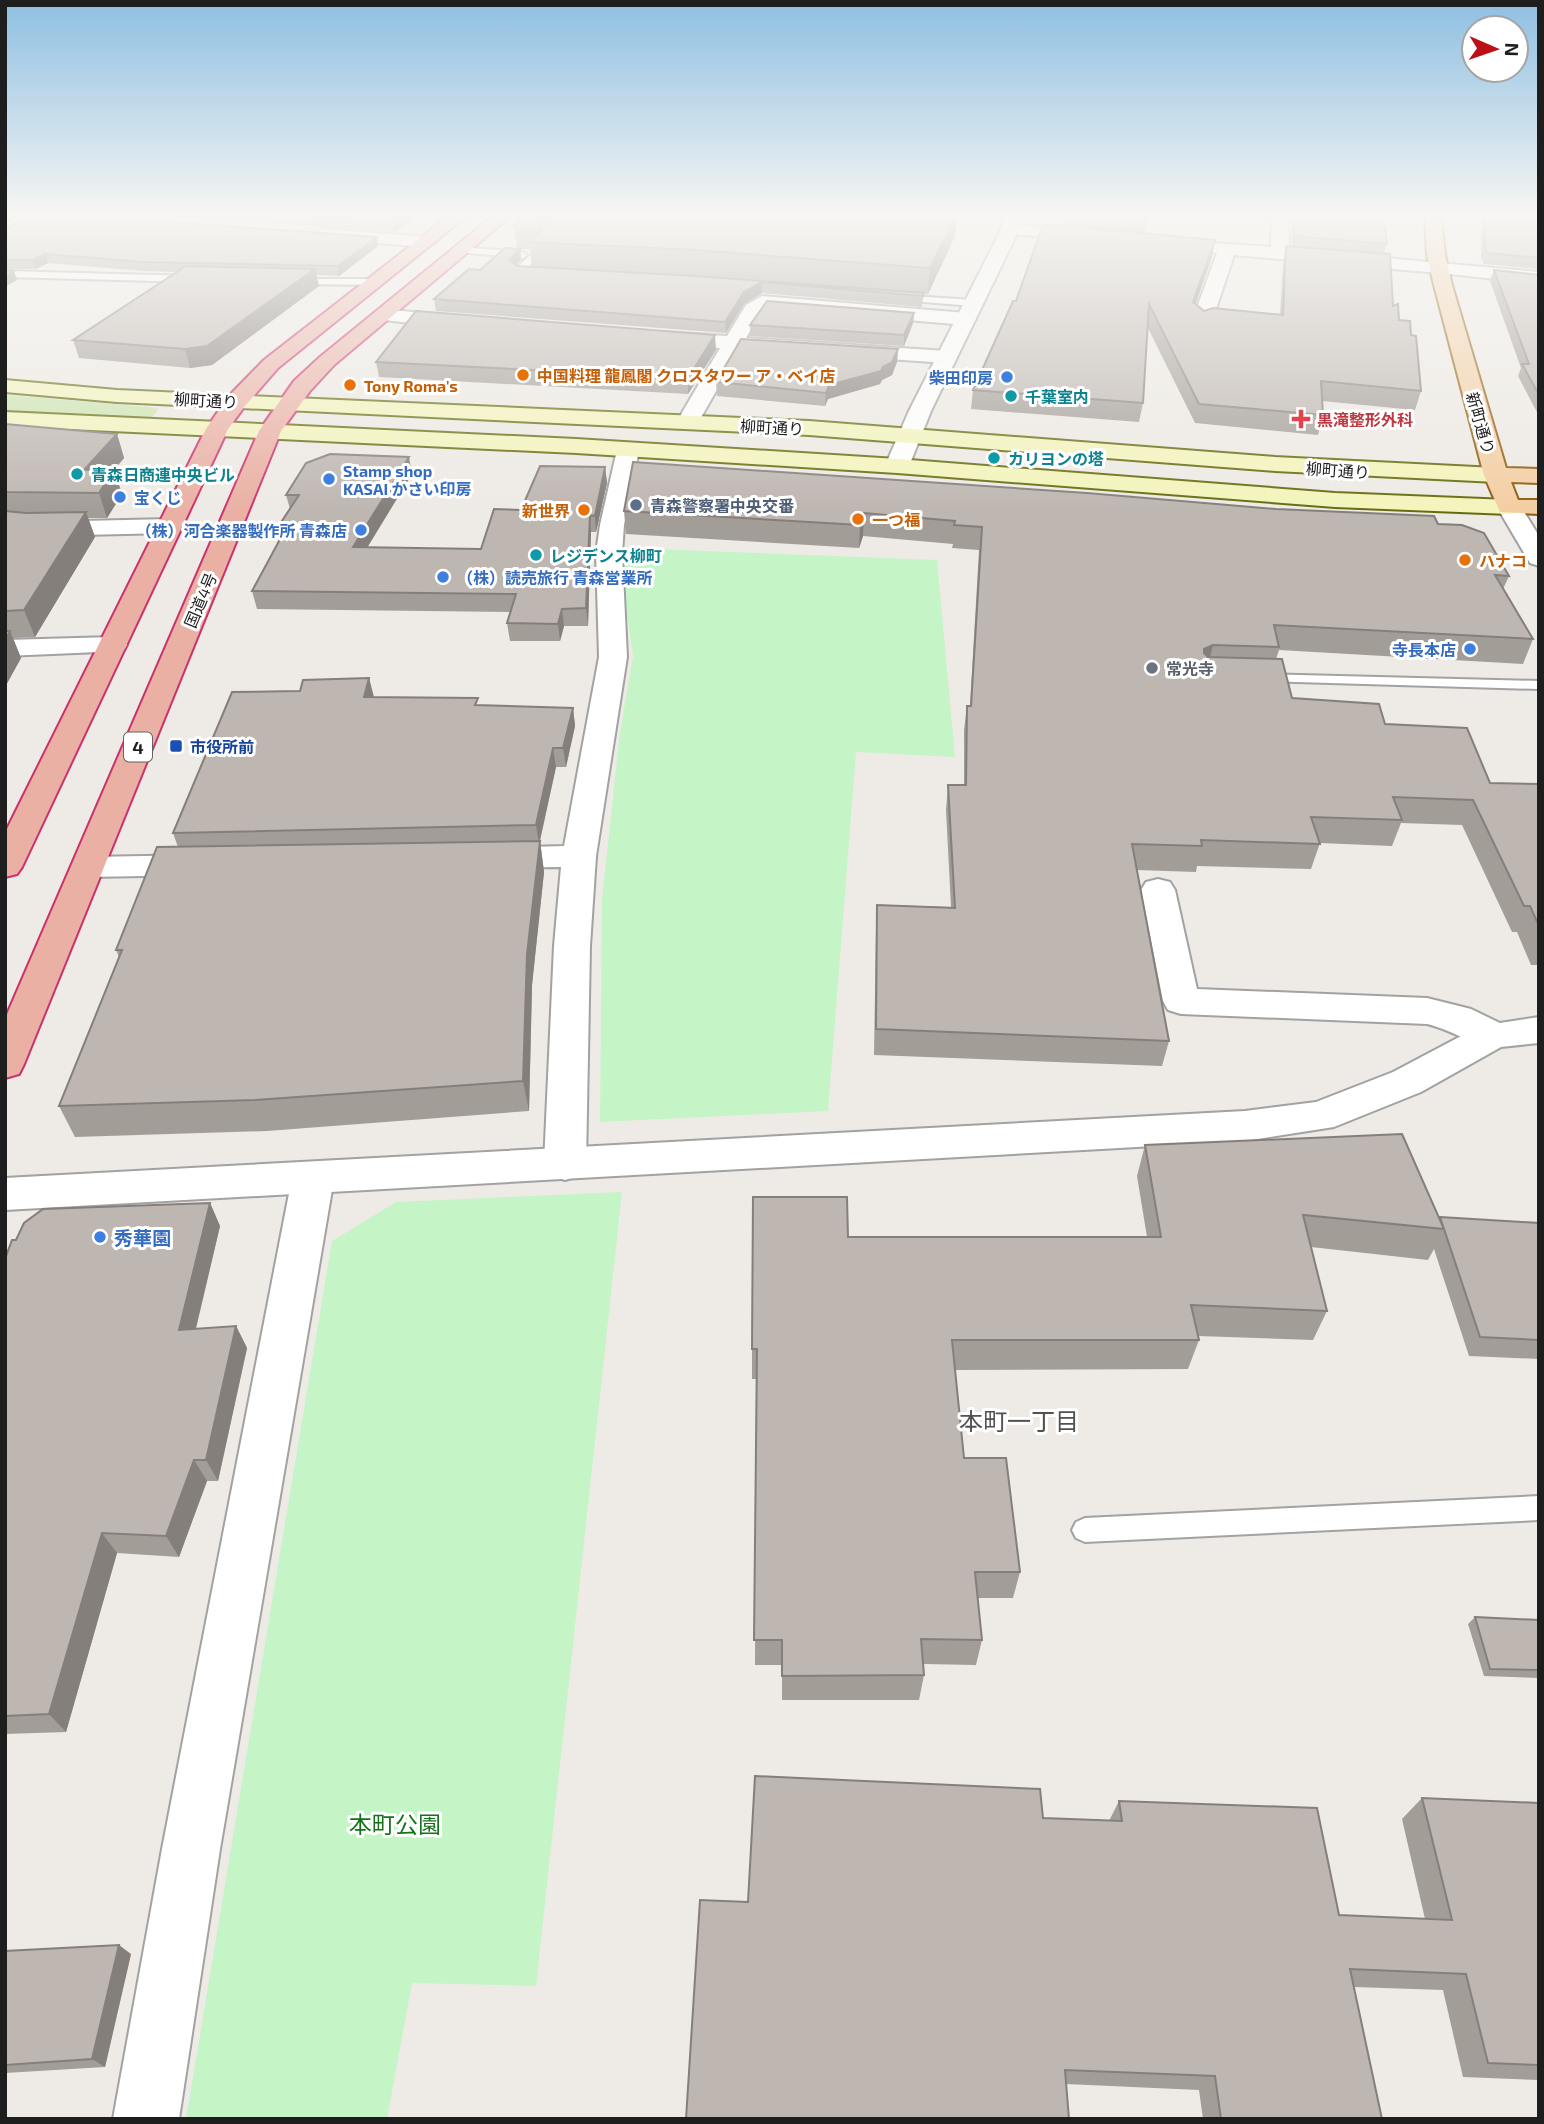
<svg xmlns="http://www.w3.org/2000/svg" width="1544" height="2124" font-family="'Exo 2','Noto Sans JP',sans-serif">
  <rect width="100%" height="100%" fill="#eeeae5"/>
  <!-- grass -->
  <path fill="#cbe4ae" d="M 5,395 L 150,407 L 159,409 L 152,417 L 142,417 L 5,412 Z"/>
  <!-- park -->
  <path fill="#c5f5c7" d="M 626,548 L 937,560 L 955,757 L 856,752 L 828,1111 L 600,1122 L 602,899 L 620,732 L 633,656 L 625,599 Z
    M 622,1192 L 536,1986 L 412,1983 L 387,2119 L 186,2119 L 332,1241 L 396,1202 Z"/>
  <g fill="none" stroke-linecap="round" stroke-linejoin="round">
    <!-- service casing -->
    <g stroke="#a2a2a2" stroke-width="4">
      <path id="service" d="M 461,247 L 523,252 L 527,255 L 523,258 L 458,252 L 458,248 Z
        M 535,251 L 542,253 L 526,269 L 539,270 L 539,274 L 515,273 L 515,269 Z
        M 5,271 L 193,276 L 198,279 L 193,282 L 5,277 Z
        M 290,279 L 376,279 L 381,282 L 376,285 L 293,284 L 288,281 Z
        M 895,295 L 974,300 L 979,303 L 974,306 L 898,300 L 893,297 Z
        M 1263,674 L 1539,681 L 1539,689 L 1258,681 L 1256,678 Z
        M 1539,1496 L 1539,1520 L 1085,1542 L 1076,1538 L 1072,1530 L 1076,1522 L 1085,1518 Z"/>
    </g>
    <!-- minor casing -->
    <g stroke="#a2a2a2" stroke-width="4">
      <path id="minor" d="M 1272,215 L 1288,215 L 1289,249 L 1439,263 L 1448,268 L 1439,273 L 1234,255 L 1212,321 L 1202,327 L 1195,325 L 1192,321 L 1217,253 L 1163,248 L 1154,243 L 1157,239 L 1271,247 Z
        M 1009,224 L 1092,232 L 1101,237 L 1092,242 L 1003,233 L 1000,229 Z
        M 323,229 L 426,237 L 435,242 L 426,247 L 317,238 L 314,234 Z
        M 762,296 L 966,313 L 976,319 L 966,325 L 766,308 L 761,312 L 746,338 L 947,351 L 954,353 L 957,357 L 954,361 L 947,363 L 740,349 L 695,428 L 679,428 L 676,423 L 720,348 L 663,344 L 656,342 L 653,338 L 656,334 L 663,332 L 727,336 L 746,305 Z
        M 382,309 L 463,317 L 473,323 L 463,329 L 375,319 L 372,315 Z
        M 628,443 L 636,445 L 639,450 L 624,525 L 622,553 L 627,657 L 596,856 L 590,946 L 586,1164 L 580,1175 L 565,1180 L 550,1175 L 544,1164 L 554,946 L 561,867 L 490,868 L 478,865 L 473,858 L 478,851 L 490,848 L 564,846 L 599,657 L 596,553 L 600,525 L 617,450 L 620,445 Z
        M 5,519 L 36,522 L 170,519 L 179,521 L 182,526 L 179,531 L 170,533 L 36,536 L 5,533 Z
        M 113,637 L 123,639 L 127,645 L 123,651 L 5,656 L 5,640 Z
        M 202,855 L 214,858 L 219,865 L 214,872 L 202,875 L 88,877 L 76,874 L 71,867 L 76,860 L 88,857 Z
        M 1158,879 L 1170,882 L 1175,890 L 1197,989 L 1427,998 L 1471,1009 L 1506,1026 L 1512,1035 L 1506,1044 C 1481,1052 1454,1030 1427,1024 L 1181,1014 L 1168,1010 L 1163,1001 L 1141,890 L 1146,882 Z
        M 313,1162 L 328,1167 L 334,1178 L 220,1849 L 179,2119 L 113,2119 L 162,1849 L 292,1178 L 298,1167 Z"/>
    </g>
    <!-- tertiary casing -->
    <g stroke="#a2a2a2" stroke-width="4">
      <path id="tertiary" d="M 1006,215 L 1022,215 L 1015,238 L 931,411 L 909,466 L 905,471 L 889,471 L 885,466 L 909,411 L 997,238 Z
        M 1439,263 L 1539,272 L 1539,284 L 1433,272 L 1430,268 L 1433,264 Z
        M 1509,500 L 1518,502 L 1539,536 L 1539,566 L 1530,563 L 1497,507 L 1500,502 Z
        M 1539,1017 L 1539,1043 L 1501,1047 L 1421,1092 L 1334,1127 L 1245,1141 L 5,1210 L 5,1178 L 1245,1111 L 1316,1102 L 1393,1072 L 1480,1026 Z"/>
    </g>
    <!-- secondary casing -->
    <g stroke="#666c0e" stroke-width="4">
      <path id="secondary" d="M 5,380 L 117,390 L 809,421 L 1275,457 L 1496,468 L 1504,470 L 1508,475 L 1504,480 L 1496,482 L 1275,471 L 809,435 L 117,402 L 5,392 Z
        M 5,412 L 576,439 L 897,459 L 1335,493 L 1509,500 L 1518,502 L 1521,507 L 1518,512 L 1509,514 L 1335,507 L 897,473 L 576,453 L 5,426 Z"/>
    </g>
    <!-- primary casing -->
    <g stroke="#8c5c0c" stroke-width="4">
      <path id="primary" d="M 1425,215 L 1441,215 L 1445,255 L 1452,285 L 1506,468 L 1539,469 L 1539,483 L 1511,482 L 1518,500 L 1539,500 L 1539,514 L 1500,512 L 1484,475 L 1434,285 L 1427,255 Z"/>
    </g>
    <!-- trunk casing -->
    <g stroke="#cb326d" stroke-width="4">
      <path id="trunk" d="M 450,215 L 468,215 L 278,368 L 244,407 L 228,429 L 22,867 L 17,874 L 5,877 L 5,833 L 206,429 L 228,397 L 264,360 Z
        M 494,215 L 512,215 L 334,365 L 310,391 L 281,431 L 24,1064 L 19,1074 L 5,1078 L 5,1019 L 259,431 L 294,381 L 320,357 Z"/>
    </g>
    <!-- service -->
    <use href="#service" fill="#fff" fill-rule="evenodd"/>
    <!-- minor -->
    <use href="#minor" fill="#fff" fill-rule="evenodd"/>
    <!-- tertiary -->
    <use href="#tertiary" fill="#fff" fill-rule="evenodd"/>
    <!-- secondary -->
    <use href="#secondary" fill="#f4f4bc" fill-rule="evenodd"/>
    <!-- primary -->
    <use href="#primary" fill="#f4cea3" fill-rule="evenodd"/>
    <!-- trunk -->
    <use href="#trunk" fill="#eab0a4" fill-rule="evenodd"/>
  </g>
  <!-- wall -->
  <path fill="#a39d98" fill-rule="evenodd" d="M 159,215 L 418,215 L 396,232 Z
    M 526,215 L 955,236 L 928,294 L 696,275 L 924,293 L 922,307 L 762,293 L 744,304 L 726,333 L 436,311 L 434,299 L 480,270 L 517,249 L 514,225 ZM 517,249 L 530,249 L 532,267 L 516,265 L 521,260 L 520,249 Z
    M 1065,215 L 1148,215 L 1145,233 L 1212,257 L 1195,304 L 1204,311 L 1280,315 L 1283,264 L 1286,246 L 1292,247 L 1291,226 L 1292,215 L 1383,215 L 1387,244 L 1384,253 L 1393,306 L 1399,320 L 1411,335 L 1421,391 L 1415,410 L 1322,401 L 1323,415 L 1318,435 L 1195,423 L 1147,326 L 1143,403 L 1139,422 L 971,409 L 973,390 L 1016,301 L 1064,225 Z
    M 1476,215 L 1539,215 L 1539,269 L 1484,264 L 1481,258 L 1482,218 L 1476,218 Z
    M 5,229 L 378,246 L 339,276 L 316,275 L 319,286 L 212,365 L 190,368 L 79,358 L 73,340 L 177,272 L 144,271 L 48,263 L 36,269 L 5,269 Z
    M 1494,270 L 1539,275 L 1539,416 L 1518,376 L 1521,368 L 1490,281 Z
    M 914,313 L 913,323 L 904,346 L 750,336 L 750,325 Z
    M 898,349 L 897,362 L 892,375 L 882,380 L 880,384 L 828,399 L 825,406 L 717,396 L 716,382 Z
    M 716,350 L 688,394 L 379,377 L 376,362 Z
    M 5,424 L 117,434 L 124,458 L 114,470 L 122,494 L 107,518 L 88,518 L 95,537 L 35,637 L 13,638 L 21,658 L 5,687 Z
    M 633,462 L 1438,524 L 1509,576 L 1503,589 L 1533,639 L 1523,664 L 1279,650 L 1276,659 L 1292,698 L 1385,724 L 1490,783 L 1539,784 L 1539,965 L 1531,965 L 1517,932 L 1512,932 L 1462,825 L 1401,823 L 1392,846 L 1320,843 L 1311,869 L 1197,866 L 1196,872 L 1137,870 L 1169,1041 L 1162,1066 L 874,1055 L 876,931 L 877,905 L 951,907 L 946,810 L 948,785 L 964,785 L 964,730 L 967,706 L 970,706 L 979,550 L 952,548 L 953,544 L 863,536 L 859,548 L 626,534 L 624,511 Z
    M 605,467 L 607,483 L 596,532 L 591,532 L 588,626 L 564,626 L 560,641 L 510,641 L 507,623 L 511,612 L 257,609 L 252,591 L 279,542 L 276,530 L 290,509 L 286,495 L 412,474 L 367,548 L 481,549 L 521,510 Z
    M 369,678 L 373,697 L 479,706 L 573,708 L 575,726 L 566,767 L 556,767 L 540,841 L 544,872 L 532,985 L 529,1111 L 267,1131 L 75,1137 L 59,1106 L 119,957 L 116,950 L 178,847 L 173,833 L 300,691 Z
    M 1145,1145 L 1439,1219 L 1440,1217 L 1539,1223 L 1539,1359 L 1469,1356 L 1434,1249 L 1428,1260 L 1311,1247 L 1327,1311 L 1313,1340 L 1198,1336 L 1199,1340 L 1188,1369 L 955,1370 L 964,1458 L 1020,1572 L 1013,1598 L 978,1598 L 982,1640 L 976,1665 L 923,1664 L 924,1675 L 919,1700 L 782,1700 L 782,1665 L 755,1665 L 756,1379 L 752,1379 L 752,1349 L 848,1237 L 1147,1237 L 1137,1176 Z
    M 210,1203 L 220,1226 L 196,1329 L 236,1326 L 247,1348 L 218,1481 L 207,1481 L 179,1557 L 117,1553 L 66,1732 L 5,1734 L 5,1259 Z
    M 1475,1617 L 1539,1620 L 1539,1678 L 1484,1676 L 1468,1624 Z
    M 1422,1798 L 1539,1803 L 1539,2080 L 1463,2077 L 1443,1990 L 1354,1987 L 1382,2119 L 1203,2119 L 1199,2090 L 1066,2084 L 748,1902 L 1043,1818 L 1109,1821 L 1119,1801 L 1339,1915 L 1425,1919 L 1402,1819 Z
    M 5,1951 L 131,1954 L 105,2067 L 5,2073 Z"/>
  <!-- shaded-wall -->
  <path fill="#857f7c" d="M 5,215 L 23,215 L 5,224 Z
    M 406,215 L 418,215 L 396,232 L 395,223 Z
    M 544,215 L 569,215 L 570,217 L 541,243 L 540,242 L 538,224 L 539,219 Z
    M 949,215 L 957,215 L 955,236 L 928,294 L 930,268 Z
    M 377,237 L 378,246 L 339,276 L 338,266 Z
    M 1215,240 L 1212,257 L 1190,320 L 1193,302 Z
    M 520,249 L 521,260 L 510,271 L 509,260 Z
    M 45,254 L 48,263 L 36,269 L 33,260 Z
    M 315,269 L 319,286 L 212,365 L 190,368 L 185,349 Z
    M 14,271 L 17,280 L 5,287 L 5,276 Z
    M 762,282 L 762,293 L 744,304 L 726,333 L 725,322 L 744,292 Z
    M 914,313 L 913,323 L 904,346 L 904,335 Z
    M 715,335 L 716,350 L 688,394 L 688,378 Z
    M 898,349 L 897,362 L 892,375 L 882,380 L 880,384 L 828,399 L 825,406 L 826,393 L 829,385 Z
    M 117,434 L 124,458 L 114,470 L 122,494 L 107,518 L 99,493 L 84,470 Z
    M 409,457 L 412,474 L 357,564 L 353,547 Z
    M 605,467 L 607,483 L 596,532 L 595,516 Z
    M 86,512 L 95,537 L 35,637 L 24,610 Z
    M 864,513 L 863,536 L 859,548 L 860,525 Z
    M 590,515 L 591,532 L 588,626 L 586,608 Z
    M 562,609 L 564,626 L 560,641 L 558,624 Z
    M 10,631 L 21,658 L 5,687 L 5,640 Z
    M 1213,645 L 1207,669 L 1199,674 L 1204,649 Z
    M 369,678 L 374,697 L 368,716 L 364,697 Z
    M 573,708 L 575,726 L 566,767 L 563,748 Z
    M 553,748 L 556,767 L 539,844 L 536,825 Z
    M 540,841 L 544,872 L 532,985 L 529,1111 L 523,1081 L 527,954 Z
    M 210,1203 L 220,1226 L 190,1352 L 179,1330 Z
    M 236,1326 L 247,1348 L 218,1481 L 206,1460 Z
    M 194,1460 L 207,1481 L 179,1557 L 166,1536 Z
    M 102,1533 L 117,1553 L 66,1732 L 49,1714 Z
    M 119,1945 L 131,1954 L 105,2067 L 92,2059 Z"/>
  <!-- building -->
  <path fill="#beb6b1" stroke="#857f7c" stroke-width="2" d="M 32,215 L 73,215 L 377,237 L 338,266 L 141,262 L 45,254 L 33,260 L 5,260 L 5,229 Z
    M 274,215 L 406,215 L 395,223 Z
    M 526,215 L 544,215 L 539,219 L 538,224 L 514,225 Z
    M 561,215 L 956,215 L 930,268 L 695,250 L 530,242 L 540,232 L 541,227 L 548,226 Z
    M 1294,215 L 1383,215 L 1387,244 L 1294,236 Z
    M 1485,215 L 1539,215 L 1539,258 L 1487,253 L 1485,247 Z
    M 1043,225 L 1061,225 L 1215,240 L 1193,302 L 1204,311 L 1213,308 L 1283,315 L 1286,246 L 1390,254 L 1393,306 L 1398,304 L 1399,320 L 1410,321 L 1411,335 L 1416,336 L 1421,391 L 1321,381 L 1323,415 L 1199,404 L 1149,304 L 1143,403 L 973,390 L 1013,301 L 1016,301 Z
    M 505,248 L 520,249 L 509,260 L 517,266 L 695,276 L 924,293 L 923,296 L 762,282 L 744,292 L 725,322 L 434,299 L 469,269 L 480,270 Z
    M 186,266 L 315,269 L 207,346 L 185,349 L 73,340 Z
    M 5,270 L 14,271 L 5,276 Z
    M 1494,270 L 1539,275 L 1539,395 L 1522,364 L 1529,364 Z
    M 767,301 L 914,313 L 904,335 L 750,325 Z
    M 416,311 L 715,335 L 688,378 L 376,362 Z
    M 741,339 L 898,349 L 892,362 L 883,367 L 881,371 L 829,385 L 826,393 L 716,382 Z
    M 5,424 L 117,434 L 84,470 L 114,469 L 99,493 L 5,492 Z
    M 330,454 L 409,457 L 353,547 L 481,549 L 494,509 L 521,510 L 540,466 L 605,467 L 595,516 L 590,515 L 586,608 L 562,609 L 558,624 L 507,623 L 516,594 L 252,591 L 285,530 L 276,530 L 299,495 L 286,495 L 306,463 Z
    M 633,462 L 1087,493 L 1276,509 L 1434,516 L 1438,524 L 1462,525 L 1484,533 L 1509,576 L 1495,575 L 1533,639 L 1274,625 L 1279,647 L 1213,645 L 1204,649 L 1204,653 L 1208,657 L 1282,659 L 1292,698 L 1379,704 L 1385,724 L 1467,728 L 1490,783 L 1539,784 L 1539,926 L 1530,906 L 1524,906 L 1473,800 L 1393,797 L 1402,820 L 1311,817 L 1320,844 L 1201,840 L 1202,846 L 1132,844 L 1169,1041 L 876,1029 L 877,905 L 955,908 L 948,785 L 966,785 L 967,706 L 971,706 L 982,527 L 954,525 L 955,521 L 864,513 L 860,525 L 624,511 Z
    M 5,511 L 26,513 L 86,512 L 24,610 L 5,611 Z
    M 5,631 L 10,631 L 5,640 Z
    M 369,678 L 364,697 L 478,698 L 475,705 L 573,708 L 563,748 L 553,748 L 536,825 L 173,833 L 232,692 L 300,691 L 303,680 Z
    M 540,841 L 527,954 L 523,1081 L 255,1100 L 59,1106 L 122,950 L 116,950 L 157,847 Z
    M 1402,1134 L 1444,1229 L 1303,1215 L 1327,1311 L 1191,1305 L 1199,1340 L 952,1340 L 964,1458 L 1006,1458 L 1020,1572 L 975,1572 L 982,1640 L 921,1639 L 924,1675 L 782,1676 L 782,1640 L 754,1640 L 757,1349 L 752,1349 L 753,1197 L 847,1197 L 848,1237 L 1161,1237 L 1145,1145 Z
    M 210,1203 L 179,1330 L 236,1326 L 206,1460 L 194,1460 L 166,1536 L 102,1533 L 49,1714 L 5,1716 L 5,1259 L 12,1240 L 16,1240 L 24,1223 L 43,1209 Z
    M 1440,1217 L 1539,1223 L 1539,1340 L 1480,1337 Z
    M 1475,1617 L 1539,1620 L 1539,1670 L 1490,1669 Z
    M 755,1776 L 1040,1789 L 1043,1818 L 1122,1821 L 1119,1801 L 1317,1808 L 1339,1915 L 1452,1920 L 1422,1798 L 1539,1803 L 1539,2065 L 1488,2063 L 1466,1974 L 1350,1969 L 1382,2119 L 1221,2119 L 1215,2076 L 1065,2070 L 1069,2119 L 686,2119 L 700,1900 L 748,1902 Z
    M 119,1945 L 92,2059 L 5,2065 L 5,1951 Z"/>
  <!-- sky -->
  <linearGradient id="sky" x2="0" y2="1"><stop stop-color="#8ebfe2"/><stop offset="0.42" stop-color="#f7f6f3"/><stop offset="1" stop-color="#f7f6f3" stop-opacity="0"/></linearGradient>
  <rect width="1544" height="512" fill="url(#sky)"/>
  <!-- markers -->
  <g fill="#e8710a" stroke="#fff" stroke-width="2.5">
    <circle cx="523" cy="375" r="7"/>
    <circle cx="350" cy="385" r="7"/>
    <circle cx="584" cy="510" r="7"/>
    <circle cx="858" cy="519" r="7"/>
    <circle cx="1465" cy="560" r="7"/>
  </g>
  <g fill="#3f7fe0" stroke="#fff" stroke-width="2.5">
    <circle cx="1007" cy="377" r="7"/>
    <circle cx="329" cy="479" r="7"/>
    <circle cx="120" cy="497" r="7"/>
    <circle cx="361" cy="530" r="7"/>
    <circle cx="443" cy="577" r="7"/>
    <circle cx="1470" cy="649" r="7"/>
    <circle cx="100" cy="1237" r="7"/>
  </g>
  <g fill="#0f9aa8" stroke="#fff" stroke-width="2.5">
    <circle cx="1011" cy="396" r="7"/>
    <circle cx="994" cy="458" r="7"/>
    <circle cx="77" cy="474" r="7"/>
    <circle cx="536" cy="555" r="7"/>
  </g>
  <path fill="#e0444e" stroke="#fff" stroke-width="2.5" d="M1297.5 408.5h7v7h7v7h-7v7h-7v-7h-7v-7h7z"/>
  <circle fill="#5c6f8a" stroke="#fff" stroke-width="2.5" cx="636" cy="505" r="7"/>
  <circle fill="#6b7280" stroke="#fff" stroke-width="2.5" cx="1152" cy="668" r="7"/>
  <rect fill="#1a4fb4" stroke="#fff" stroke-width="2.5" x="169" y="739" width="14" height="14" rx="3.5"/>
  <g text-anchor="middle" dominant-baseline="central" stroke-width="6" stroke-linejoin="round" paint-order="stroke">
    <!-- far-food labels -->
    <g font-size="16" font-weight="bold" fill="#c56008" stroke="#fff" text-anchor="start">
      <text x="537" y="375">中国料理 龍鳳閣 クロスタワー ア・ベイ店</text>
      <text x="364" y="385">Tony Roma's</text>
      <text x="570" y="510" text-anchor="end">新世界</text>
      <text x="872" y="519">一つ福</text>
      <text x="1479" y="560">ハナコ</text>
    </g>
    <!-- far-shop labels -->
    <g font-size="16" font-weight="bold" fill="#366cbe" stroke="#fff" text-anchor="end">
      <text x="993" y="377">柴田印房</text>
      <text x="343" y="470" text-anchor="start">Stamp shop<tspan x="343" dy="18">KASAI かさい印房</tspan></text>
      <text x="134" y="497" text-anchor="start">宝くじ</text>
      <text x="347" y="530">（株）河合楽器製作所 青森店</text>
      <text x="457" y="577" text-anchor="start">（株）読売旅行 青森営業所</text>
      <text x="1456" y="649">寺長本店</text>
    </g>
    <!-- far-culture labels -->
    <g font-size="16" font-weight="bold" fill="#0d838f" stroke="#fff" text-anchor="start">
      <text x="1025" y="396">千葉室内</text>
      <text x="1008" y="458">カリヨンの塔</text>
      <text x="91" y="474">青森日商連中央ビル</text>
      <text x="550" y="555">レジデンス柳町</text>
    </g>
    <!-- far-street labels -->
    <g font-size="16" fill="#1e1e1e" stroke="#fff">
      <text transform="translate(206 400) rotate(3)">柳町通り</text>
      <text transform="translate(1481 423) rotate(74)">新町通り</text>
      <text transform="translate(772 427) rotate(3)">柳町通り</text>
      <text transform="translate(1338 470) rotate(4)">柳町通り</text>
      <text transform="translate(200 600) rotate(-67)">国道4号</text>
    </g>
    <!-- far-health labels -->
    <g font-size="16" font-weight="bold" fill="#be3a42" stroke="#fff" text-anchor="start">
      <text x="1317" y="419">黒滝整形外科</text>
    </g>
    <!-- far-service labels -->
    <g font-size="16" font-weight="bold" fill="#4e5e75" stroke="#fff" text-anchor="start">
      <text x="650" y="505">青森警察署中央交番</text>
    </g>
    <!-- far-worship labels -->
    <g font-size="16" font-weight="bold" fill="#5b616d" stroke="#fff" text-anchor="start">
      <text x="1166" y="668">常光寺</text>
    </g>
    <!-- far-transit labels -->
    <g font-size="16" font-weight="bold" fill="#164399" stroke="#fff" text-anchor="start">
      <text x="190" y="746">市役所前</text>
    </g>
    <!-- shield labels -->
    <rect fill="#fff" stroke="#626262" stroke-width="2" x="124" y="732.5" width="28" height="29" rx="5"/>
    <g font-size="18" font-weight="bold" fill="#1e1e1e">
      <text x="138" y="747">4</text>
    </g>
    <!-- shop labels -->
    <g font-size="19" font-weight="bold" fill="#366cbe" stroke="#fff" text-anchor="start">
      <text x="114" y="1237">秀華園</text>
    </g>
    <!-- near-park labels -->
    <g font-size="23" fill="#147318" stroke="#fff">
      <text x="395" y="1824">本町公園</text>
    </g>
    <!-- near-neighbourhood labels -->
    <g font-size="24" fill="#515151" stroke="#fff">
      <text x="1019" y="1420">本町一丁目</text>
    </g>
  </g>
  <!-- border -->
  <rect width="1544" height="2124" fill="none" stroke="#1e1e1e" stroke-width="14"/>
  <!-- north arrow -->
  <g transform="translate(1495 49) rotate(92)"><circle r="33" fill="#ffffff" stroke="#a5a5a5" stroke-width="2"/>
  <path d="M0-5L12 26L0 18L-12 26Z" fill="#bc1017"/>
  <text y="-10" font-size="19" font-weight="bold" text-anchor="middle" fill="#1e1e1e">N</text>
  </g>
</svg>
